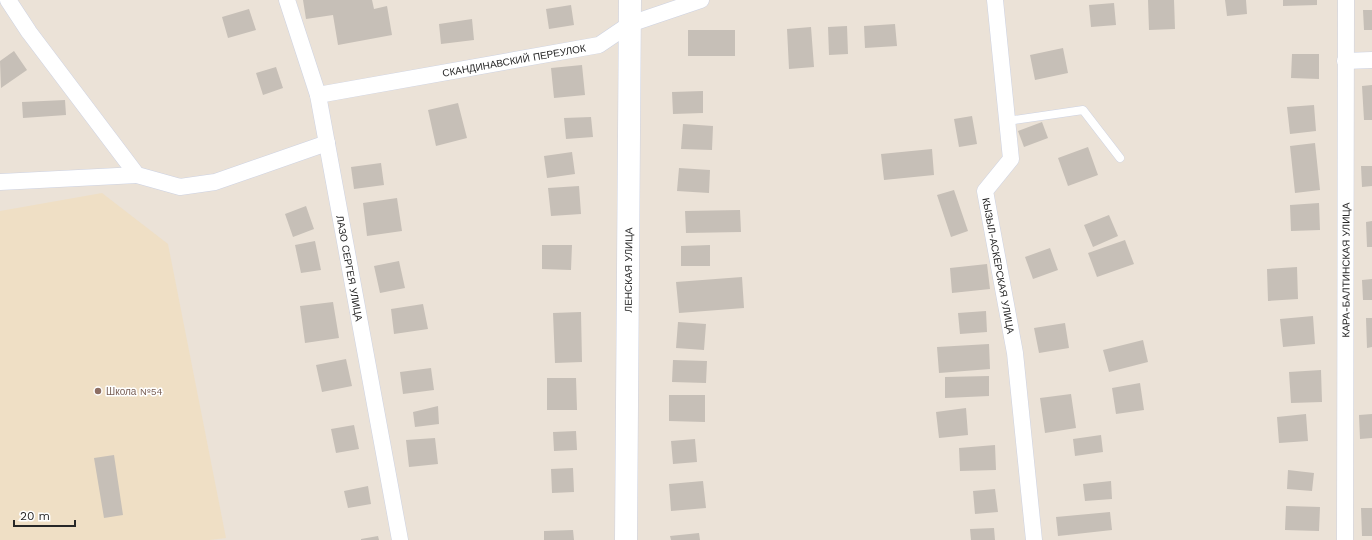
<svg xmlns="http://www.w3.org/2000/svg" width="1372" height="540" font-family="'Work Sans',sans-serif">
  <rect width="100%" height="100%" fill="#ebe2d7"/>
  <!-- education -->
  <path fill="#efdfc5" d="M 102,193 L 168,244 L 226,538 L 210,540 L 0,540 L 0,211 Z"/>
  <!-- building -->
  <path fill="#c6bfb7" d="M 303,0 L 372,0 L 374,9 L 387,6 L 392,35 L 338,45 L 333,15 L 306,19 Z
    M 1148,0 L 1174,0 L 1175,29 L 1149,30 Z
    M 1225,0 L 1246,0 L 1247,14 L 1227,16 Z
    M 1283,0 L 1317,0 L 1317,5 L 1283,6 Z
    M 1114,3 L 1116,25 L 1091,27 L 1089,5 Z
    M 571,5 L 574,25 L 549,29 L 546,9 Z
    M 249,9 L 256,30 L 228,38 L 222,17 Z
    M 1363,10 L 1372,10 L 1372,30 L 1364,30 Z
    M 472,19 L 474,40 L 441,44 L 439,24 Z
    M 895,24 L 897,46 L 865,48 L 864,26 Z
    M 847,26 L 848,54 L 829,55 L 828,27 Z
    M 811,27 L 814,67 L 789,69 L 787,29 Z
    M 688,30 L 735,30 L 735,56 L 688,56 Z
    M 1063,48 L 1068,73 L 1035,80 L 1030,55 Z
    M 14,51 L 27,70 L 1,88 L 0,61 Z
    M 1292,54 L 1319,54 L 1319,79 L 1291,78 Z
    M 582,65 L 585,95 L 554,98 L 551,68 Z
    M 276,67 L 283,88 L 263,95 L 256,73 Z
    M 1372,85 L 1372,120 L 1364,120 L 1362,86 Z
    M 703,91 L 703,113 L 673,114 L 672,92 Z
    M 65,100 L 66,115 L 23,118 L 22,102 Z
    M 458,103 L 467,138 L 436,146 L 428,110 Z
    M 1314,105 L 1316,131 L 1290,134 L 1287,107 Z
    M 972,116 L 977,144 L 959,147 L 954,119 Z
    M 591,117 L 593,137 L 566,139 L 564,118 Z
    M 1042,122 L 1048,138 L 1024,147 L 1018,131 Z
    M 683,124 L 713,126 L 712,150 L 681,149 Z
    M 1315,143 L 1320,190 L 1295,193 L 1290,146 Z
    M 1088,147 L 1098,175 L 1068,186 L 1058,158 Z
    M 932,149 L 934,175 L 884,180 L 881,154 Z
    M 572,152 L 575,174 L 547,178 L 544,156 Z
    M 381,163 L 384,185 L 354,189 L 351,167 Z
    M 1361,166 L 1372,166 L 1372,186 L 1362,187 Z
    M 679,168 L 710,170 L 709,193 L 677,191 Z
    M 579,186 L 581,214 L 551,216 L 548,188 Z
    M 954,190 L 968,231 L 951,237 L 937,195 Z
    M 397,198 L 402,231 L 367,236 L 363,203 Z
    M 1319,203 L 1320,230 L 1291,231 L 1290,205 Z
    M 306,206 L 314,229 L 293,237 L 285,214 Z
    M 740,210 L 741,232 L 686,233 L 685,211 Z
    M 1109,215 L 1118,236 L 1093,247 L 1084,225 Z
    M 1372,221 L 1372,247 L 1367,247 L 1366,222 Z
    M 1125,240 L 1134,264 L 1097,277 L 1088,253 Z
    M 315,241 L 321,270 L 301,273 L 295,245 Z
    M 542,245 L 572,245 L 571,270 L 542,269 Z
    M 710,245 L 710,266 L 681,266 L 681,246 Z
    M 1050,248 L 1058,270 L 1033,279 L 1025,257 Z
    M 399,261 L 405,288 L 380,293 L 374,266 Z
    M 987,264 L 990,289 L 952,293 L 950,268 Z
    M 1297,267 L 1298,299 L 1268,301 L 1267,269 Z
    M 742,277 L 744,308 L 679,313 L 676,282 Z
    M 1372,279 L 1372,300 L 1363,300 L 1362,280 Z
    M 333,302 L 339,338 L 305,343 L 300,306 Z
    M 423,304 L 428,329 L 394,334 L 391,309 Z
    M 986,311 L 987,332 L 960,334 L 958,313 Z
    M 581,312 L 582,362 L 555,363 L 553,313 Z
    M 1313,316 L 1315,344 L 1283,347 L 1280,319 Z
    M 1366,318 L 1372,318 L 1372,347 L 1367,348 Z
    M 678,322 L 706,324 L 704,350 L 676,348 Z
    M 1065,323 L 1069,348 L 1039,353 L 1034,328 Z
    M 1143,340 L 1148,362 L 1109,372 L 1103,350 Z
    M 989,344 L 990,369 L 939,373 L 937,347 Z
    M 346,359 L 352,386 L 322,392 L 316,365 Z
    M 673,360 L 707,361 L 706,383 L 672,382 Z
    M 431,368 L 434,390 L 403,394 L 400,372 Z
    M 1321,370 L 1322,402 L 1291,403 L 1289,372 Z
    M 989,376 L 989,396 L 945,398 L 945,377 Z
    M 547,378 L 576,378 L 577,410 L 547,410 Z
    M 1140,383 L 1144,410 L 1116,414 L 1112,388 Z
    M 1071,394 L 1076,428 L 1045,433 L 1040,398 Z
    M 669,395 L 705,395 L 705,422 L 669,421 Z
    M 438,406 L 439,424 L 415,427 L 413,412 Z
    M 966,408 L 968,435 L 939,438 L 936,412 Z
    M 1306,414 L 1308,441 L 1279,443 L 1277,417 Z
    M 1372,414 L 1372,438 L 1360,439 L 1359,415 Z
    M 354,425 L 359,449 L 336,453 L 331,429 Z
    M 576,431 L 577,450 L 554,451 L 553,432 Z
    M 1101,435 L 1103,452 L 1075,456 L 1073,439 Z
    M 435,438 L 438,464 L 409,467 L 406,440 Z
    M 695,439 L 697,462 L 673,464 L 671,441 Z
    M 995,445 L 996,470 L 960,471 L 959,448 Z
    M 114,455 L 123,515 L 104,518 L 94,458 Z
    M 573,468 L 574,492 L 552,493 L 551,469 Z
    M 1288,470 L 1314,473 L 1312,491 L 1287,489 Z
    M 703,481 L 706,508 L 671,511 L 669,484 Z
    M 1111,481 L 1112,499 L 1085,501 L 1083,484 Z
    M 368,486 L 371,504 L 348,508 L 344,491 Z
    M 995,489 L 998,512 L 975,514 L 973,491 Z
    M 1286,506 L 1320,507 L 1319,531 L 1285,530 Z
    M 1361,508 L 1372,508 L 1372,536 L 1362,536 Z
    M 1110,512 L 1112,530 L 1058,536 L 1056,517 Z
    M 994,528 L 995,540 L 971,540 L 970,529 Z
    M 573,530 L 574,540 L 544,540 L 544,531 Z
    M 699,533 L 700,540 L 671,540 L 670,536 Z
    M 378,536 L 379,540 L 361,540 L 361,539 Z"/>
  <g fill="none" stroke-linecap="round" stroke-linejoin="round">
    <!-- lane casing -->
    <g stroke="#cdd2e2" stroke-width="9">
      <path id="lane" d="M 1007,121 L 1083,110 L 1120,158"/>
    </g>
    <!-- street casing -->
    <g stroke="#cdd2e2" stroke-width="17">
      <g id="street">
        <path d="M 8,0 L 29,32 L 137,175 L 180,187 L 215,182 L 327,143"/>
        <path id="s1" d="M 287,0 L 318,95 L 400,540"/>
        <path id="s2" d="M 995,0 L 1011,159 L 985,191 L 1015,353 L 1034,540"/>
        <path d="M 1345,61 L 1372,60"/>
        <path id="s3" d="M 318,95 L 599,45 L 630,24 L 701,0"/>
        <path d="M 0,182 L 137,175"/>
        <path id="s4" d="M 1345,540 L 1346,0"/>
      </g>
    </g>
    <!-- secondary casing -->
    <g stroke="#cdd2e2" stroke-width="23">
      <g id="secondary">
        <path id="s5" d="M 626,540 L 630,0"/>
      </g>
    </g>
    <!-- lane -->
    <use href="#lane" stroke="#fff" stroke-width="8"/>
    <!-- street -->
    <use href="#street" stroke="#fff" stroke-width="16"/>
    <!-- secondary -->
    <use href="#secondary" stroke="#fff" stroke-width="22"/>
  </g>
  <!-- markers -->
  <circle fill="#8d6e63" stroke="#fff" stroke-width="1.5" cx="98" cy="391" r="4"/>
  <g text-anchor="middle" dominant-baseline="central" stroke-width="3" stroke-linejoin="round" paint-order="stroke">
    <!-- street labels -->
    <g font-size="10" fill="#272727" stroke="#fff">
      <text stroke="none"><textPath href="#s3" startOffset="199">СКАНДИНАВСКИЙ ПЕРЕУЛОК</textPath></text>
      <text stroke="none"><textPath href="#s2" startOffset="277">КЫЗЫЛ-АСКЕРСКАЯ УЛИЦА</textPath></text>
      <text stroke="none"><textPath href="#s1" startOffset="276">ЛАЗО СЕРГЕЯ УЛИЦА</textPath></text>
      <text stroke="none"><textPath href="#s5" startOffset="270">ЛЕНСКАЯ УЛИЦА</textPath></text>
      <text stroke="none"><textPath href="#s4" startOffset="270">КАРА-БАЛТИНСКАЯ УЛИЦА</textPath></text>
    </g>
    <!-- education labels -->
    <g font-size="10" fill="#785e54" stroke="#fff" text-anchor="start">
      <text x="106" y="391">Школа №54</text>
    </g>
  </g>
  <!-- scale -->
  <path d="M14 520v6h61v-6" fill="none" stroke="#272727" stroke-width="2"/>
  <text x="20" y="520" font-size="12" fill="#272727" stroke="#ffffff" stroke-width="3" paint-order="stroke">20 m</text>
</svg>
